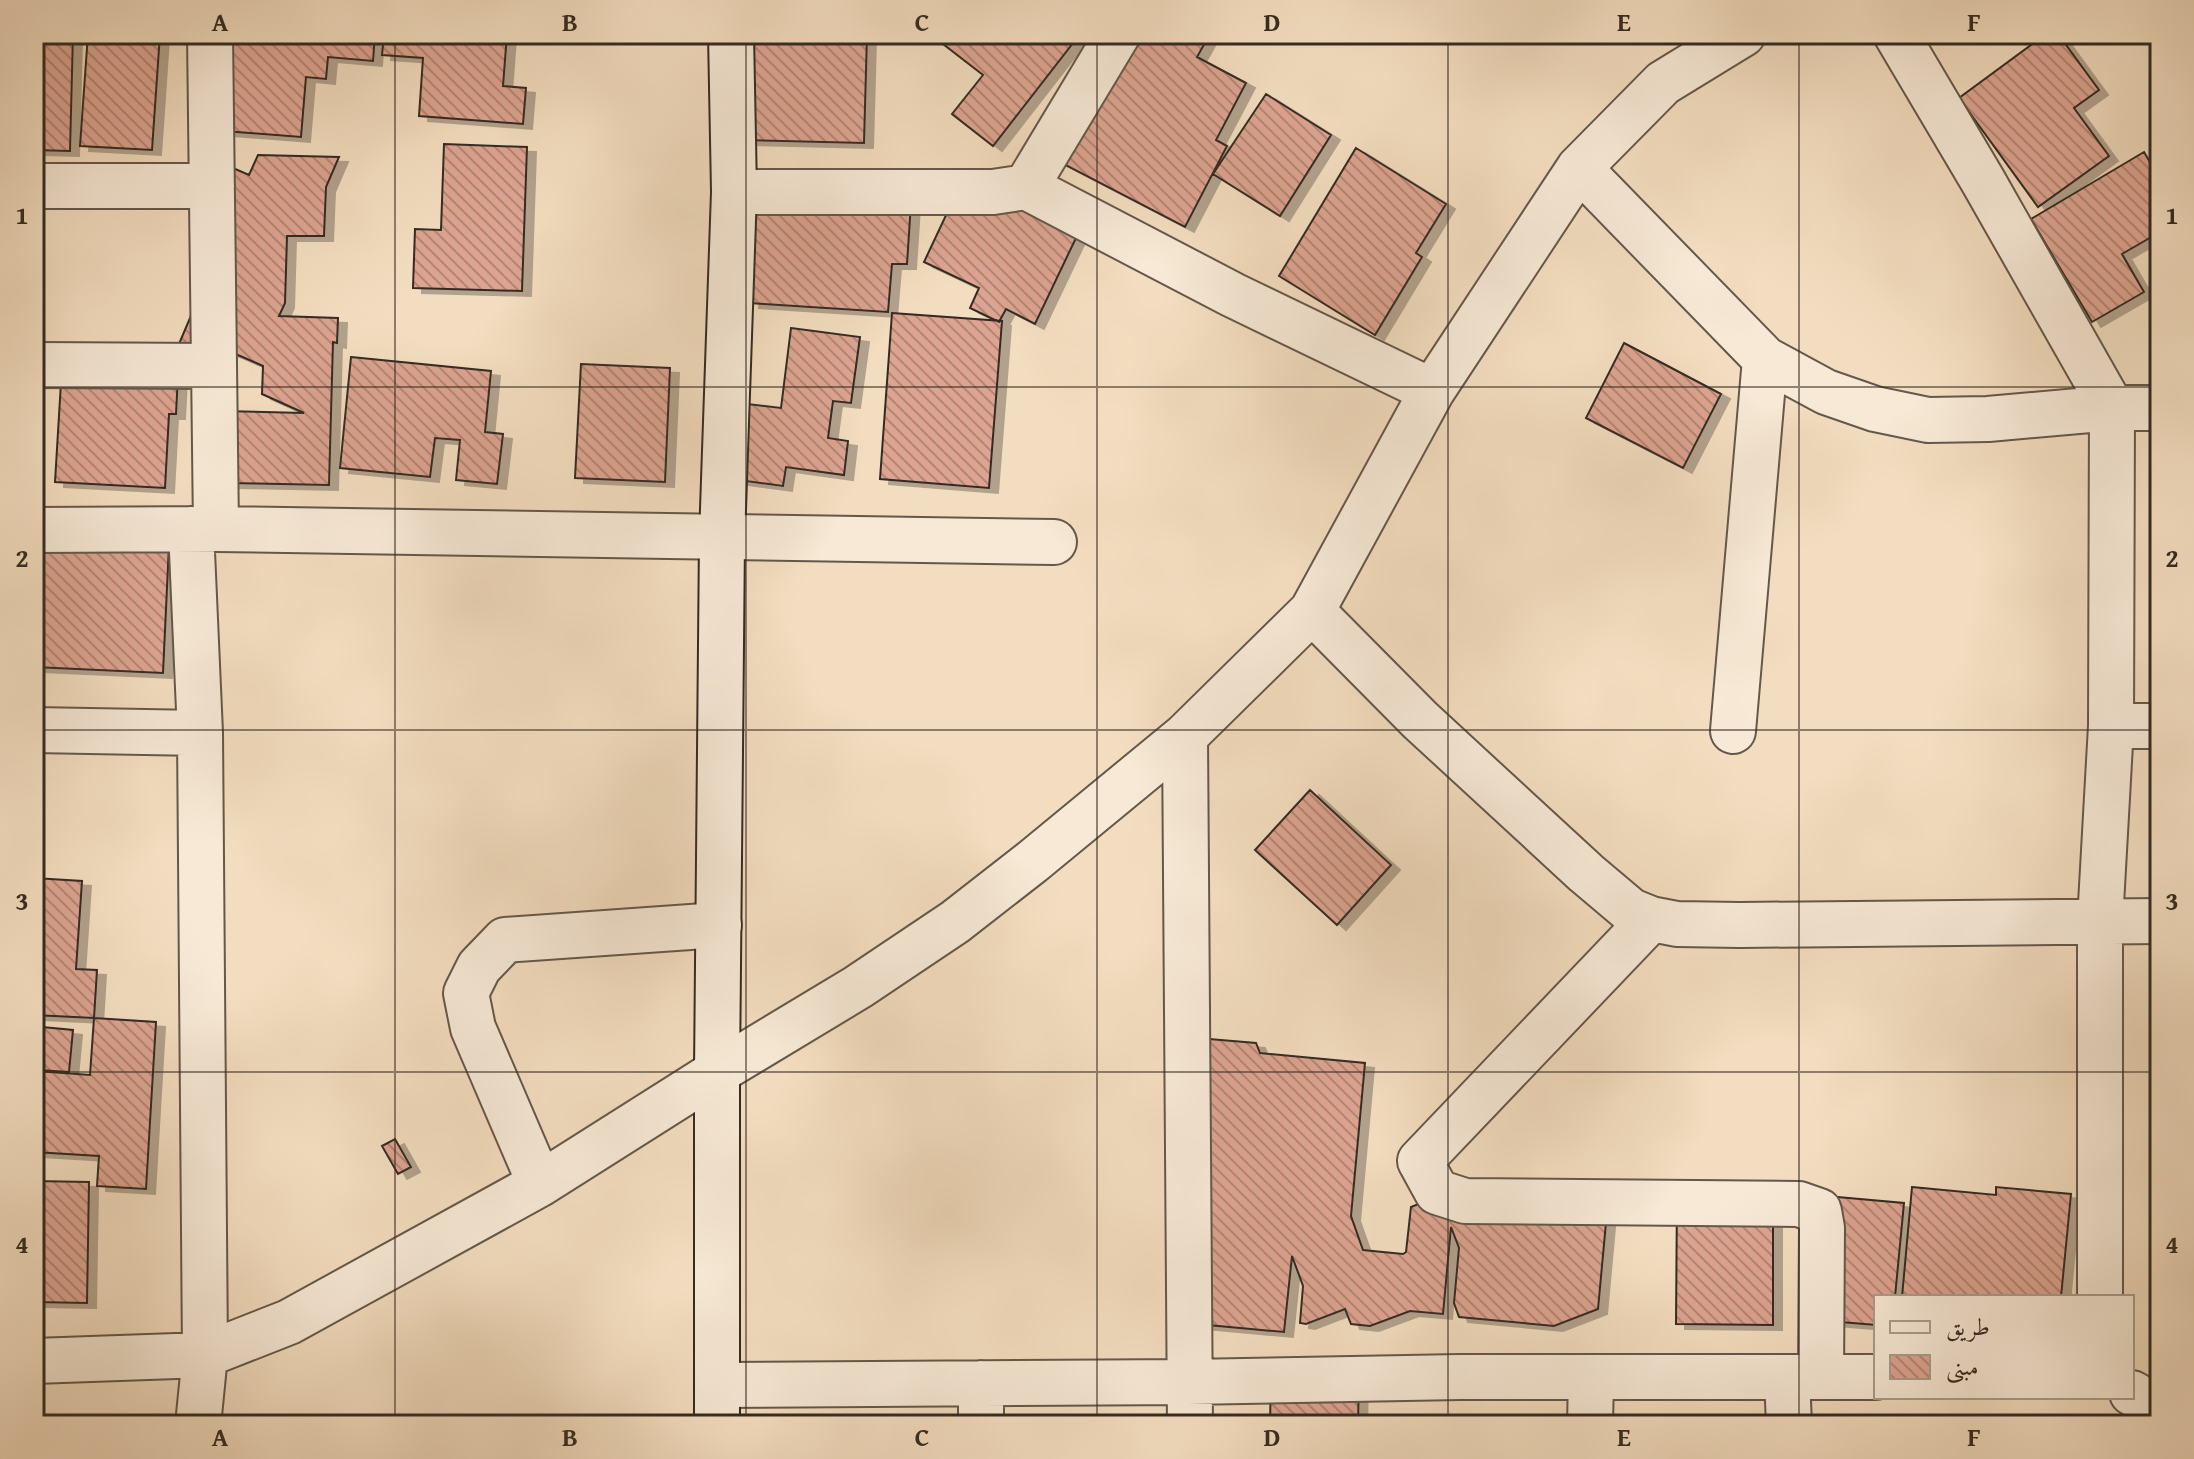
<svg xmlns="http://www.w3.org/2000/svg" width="2194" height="1459" font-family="'Gentium Book Plus',Amiri,serif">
  <defs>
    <pattern id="building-back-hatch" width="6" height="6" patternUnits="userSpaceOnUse" patternTransform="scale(2)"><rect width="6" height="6" fill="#dda491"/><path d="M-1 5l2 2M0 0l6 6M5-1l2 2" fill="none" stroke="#b48676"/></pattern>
    <filter id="shadow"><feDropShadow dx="9" dy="5" stdDeviation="0" flood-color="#0004"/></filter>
  </defs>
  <rect width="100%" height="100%" fill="#f3ddc0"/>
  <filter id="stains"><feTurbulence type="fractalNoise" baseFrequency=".0025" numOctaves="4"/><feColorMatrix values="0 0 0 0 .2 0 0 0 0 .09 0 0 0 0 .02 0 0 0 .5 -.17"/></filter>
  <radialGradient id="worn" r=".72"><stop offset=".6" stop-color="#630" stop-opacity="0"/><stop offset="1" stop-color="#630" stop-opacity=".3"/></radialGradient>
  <!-- building -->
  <path fill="url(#building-back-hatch)" stroke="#342b22" stroke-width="2" filter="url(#shadow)" d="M 34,34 L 73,34 L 70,151 L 34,150 Z
    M 88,34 L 160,34 L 152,150 L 80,146 Z
    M 207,34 L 375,34 L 373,61 L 328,57 L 326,79 L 306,77 L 301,137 L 199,129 Z
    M 384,34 L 507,34 L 503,86 L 526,88 L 523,124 L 419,116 L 423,58 L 382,55 Z
    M 742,34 L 867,34 L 864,143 L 740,140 Z
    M 930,34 L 1080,34 L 993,146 L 952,114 L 983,75 Z
    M 1138,34 L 1193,34 L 1206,41 L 1197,57 L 1246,83 L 1216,140 L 1227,146 L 1185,227 L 1050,157 Z
    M 2046,34 L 2058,34 L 2099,90 L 2074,108 L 2109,156 L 2038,207 L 1959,98 Z
    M 1266,94 L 1331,135 L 1280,216 L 1213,174 Z
    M 444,144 L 527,147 L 522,291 L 413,288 L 415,229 L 441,230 Z
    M 1356,148 L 1446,204 L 1416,253 L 1422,257 L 1375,335 L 1279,276 Z
    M 2144,152 L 2160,179 L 2160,232 L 2122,254 L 2144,292 L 2092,322 L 2031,219 Z
    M 258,155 L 339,157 L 326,187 L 324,236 L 287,236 L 285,303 L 279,316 L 338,318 L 337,343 L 333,342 L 329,485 L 227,483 L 221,411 L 304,413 L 262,394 L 263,366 L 231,352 L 176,351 L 193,311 L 212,159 L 249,175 Z
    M 757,193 L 911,203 L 907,264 L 892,264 L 888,312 L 750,303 Z
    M 956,194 L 1085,219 L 1035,324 L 1006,309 L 999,322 L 970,308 L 979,288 L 924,262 Z
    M 892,313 L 1002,321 L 989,488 L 880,479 Z
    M 791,328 L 860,337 L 851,403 L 833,401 L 828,438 L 848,441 L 844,475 L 786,467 L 783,486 L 739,480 L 748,404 L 781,408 Z
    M 1624,343 L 1721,394 L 1683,468 L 1586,418 Z
    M 63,349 L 179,356 L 176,414 L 169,414 L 165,488 L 55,482 Z
    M 351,357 L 491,371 L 485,432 L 503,434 L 497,484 L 456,480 L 460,440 L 435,438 L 430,477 L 340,468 Z
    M 581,364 L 670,368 L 665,482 L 575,478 Z
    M 34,539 L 169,545 L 163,673 L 34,667 Z
    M 1310,790 L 1391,865 L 1337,925 L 1255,850 Z
    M 34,878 L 82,881 L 76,969 L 97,970 L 94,1018 L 34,1015 Z
    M 94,1018 L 156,1022 L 146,1189 L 97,1186 L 99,1156 L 34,1152 L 34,1030 L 39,1031 L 37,1071 L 90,1075 Z
    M 42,1027 L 73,1030 L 69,1072 L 38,1070 Z
    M 1209,1039 L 1256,1043 L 1260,1053 L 1365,1063 L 1351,1216 L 1363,1250 L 1403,1254 L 1406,1252 L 1411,1207 L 1462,1187 L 1608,1201 L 1598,1309 L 1554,1326 L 1459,1317 L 1454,1303 L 1459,1248 L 1451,1227 L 1443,1314 L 1410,1311 L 1370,1326 L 1351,1324 L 1345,1309 L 1306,1324 L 1300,1323 L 1303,1286 L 1292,1256 L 1284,1332 L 1176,1322 Z
    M 395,1139 L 411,1167 L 398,1174 L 382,1146 Z
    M 34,1181 L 89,1182 L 87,1303 L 34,1302 Z
    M 1912,1187 L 1996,1195 L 1996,1187 L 2071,1194 L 2061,1297 L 1902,1297 Z
    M 1677,1193 L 1773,1193 L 1773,1325 L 1676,1324 Z
    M 1815,1195 L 1904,1203 L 1895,1297 L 1876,1297 L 1876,1325 L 1804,1319 Z
    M 1271,1372 L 1359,1375 L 1358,1425 L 1270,1425 Z"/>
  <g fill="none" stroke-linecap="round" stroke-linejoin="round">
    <!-- street casing -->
    <g stroke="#64584a" stroke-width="48">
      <path id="street" d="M 210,34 L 216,529
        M 1896,34 L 1983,181 L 2112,408 L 2111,726 L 2100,922 L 2100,1297
        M 1579,168 L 1765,359 L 1826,392 L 1875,409 L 1928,420 L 1988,419 L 2112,408 L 2160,408
        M 34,186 L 212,186
        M 1026,187 L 1118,34
        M 734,192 L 993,192 L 1026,187 L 1233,295 L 1432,391
        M 34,365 L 214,366
        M 191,529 L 200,733 L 205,1355 L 198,1425
        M 34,530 L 216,529 L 1054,542
        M 1312,611 L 1420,720 L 1586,873 L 1631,911 L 1651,919 L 1677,924 L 1740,925 L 2160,921
        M 2111,726 L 2160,726
        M 34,730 L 200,733
        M 1733,731 L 1765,359
        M 1185,736 L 1190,1425
        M 1651,919 L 1420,1161 L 1437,1192 L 1465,1201 L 1799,1204 L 1819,1211 L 1822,1228 L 1821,1377
        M 540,1184 L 473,1028 L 466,993 L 479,967 L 505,940 L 719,925
        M 34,1361 L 205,1355 L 289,1322 L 540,1184 L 717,1072 L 858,987 L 955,922 L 1032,862 L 1185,736 L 1312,611 L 1432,391 L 1579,168 L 1663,83 L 1743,34
        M 1787,1377 L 1789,1425
        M 717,1385 L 1188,1382 L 1460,1377 L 1876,1377
        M 2132,1393 L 2160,1409
        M 981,1425 L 981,1383
        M 1590,1425 L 1591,1377"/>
    </g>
    <!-- secondary casing -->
    <g stroke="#342b22" stroke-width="48">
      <path id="secondary" d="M 717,1425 L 717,1072 L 722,538 L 734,192 L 731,34"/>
    </g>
    <!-- street -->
    <use href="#street" stroke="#f7e9d6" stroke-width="44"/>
    <!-- secondary -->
    <use href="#secondary" stroke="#f7e9d6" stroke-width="44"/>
  </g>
  <!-- grid -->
  <path fill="none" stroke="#342b22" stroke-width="2" stroke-opacity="0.55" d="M 395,34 L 395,1425M 746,34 L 746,1425M 1097,34 L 1097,1425M 1448,34 L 1448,1425M 1799,34 L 1799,1425M 34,387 L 2160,387M 34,730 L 2160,730M 34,1072 L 2160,1072"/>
  <!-- margin -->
  <rect width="2194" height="1459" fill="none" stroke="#f3ddc0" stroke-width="88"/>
  <!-- legend -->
  <rect x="1874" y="1295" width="260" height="104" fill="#f7e9d6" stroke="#a99d8e" stroke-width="2"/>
  <rect x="1890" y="1321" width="40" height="12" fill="#f7e9d6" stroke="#a99d8e" stroke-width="2"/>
  <text x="1946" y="1335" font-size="24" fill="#342b22">طريق</text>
  <rect x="1890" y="1355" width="40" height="24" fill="url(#building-back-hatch)" stroke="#a99d8e" stroke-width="2"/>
  <text x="1946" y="1375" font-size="24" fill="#342b22">مبنى</text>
  <rect x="44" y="44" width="2106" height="1371" fill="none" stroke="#342b22" stroke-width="3"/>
  <g font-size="26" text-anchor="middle" font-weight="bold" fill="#342b22">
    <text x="220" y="31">A</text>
    <text x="570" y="31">B</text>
    <text x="922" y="31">C</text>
    <text x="1272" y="31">D</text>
    <text x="1624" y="31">E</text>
    <text x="1974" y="31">F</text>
    <text x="22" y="224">1</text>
    <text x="2172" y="224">1</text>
    <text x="22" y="567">2</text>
    <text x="2172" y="567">2</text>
    <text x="22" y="910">3</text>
    <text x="2172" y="910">3</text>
    <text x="22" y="1253">4</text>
    <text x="2172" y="1253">4</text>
    <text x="220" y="1446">A</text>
    <text x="570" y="1446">B</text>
    <text x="922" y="1446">C</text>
    <text x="1272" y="1446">D</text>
    <text x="1624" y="1446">E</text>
    <text x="1974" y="1446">F</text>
  </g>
  <rect width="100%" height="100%" filter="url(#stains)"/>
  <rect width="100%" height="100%" fill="url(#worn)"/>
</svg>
